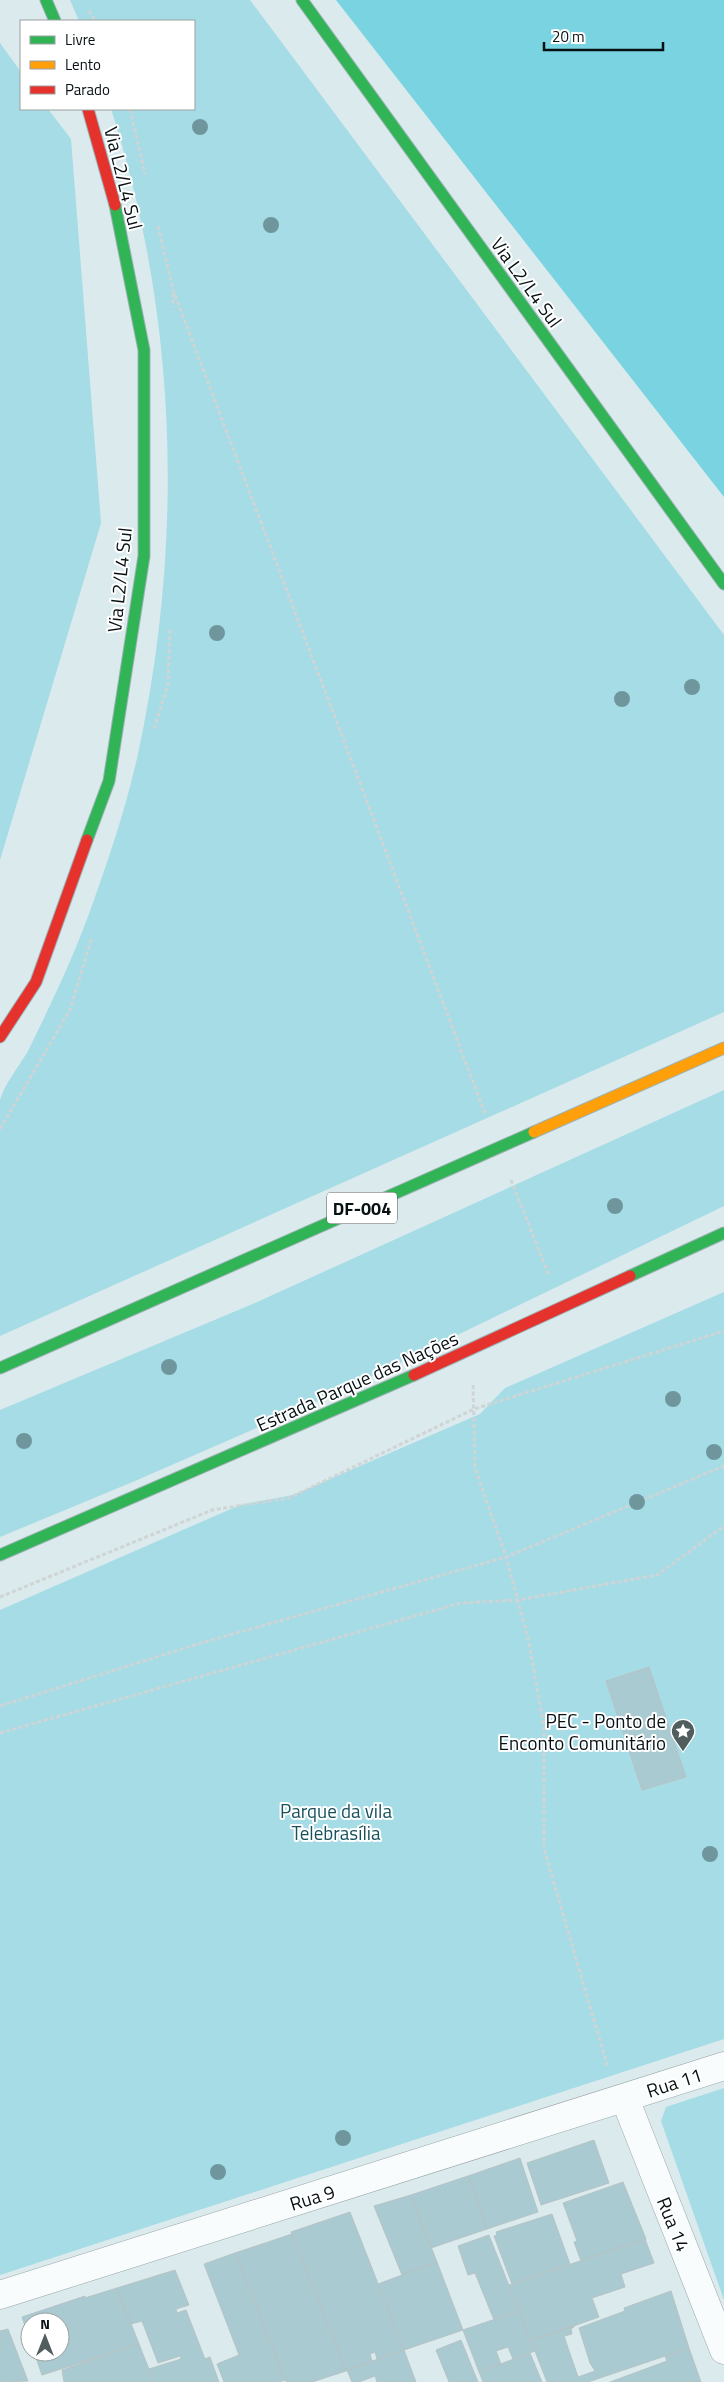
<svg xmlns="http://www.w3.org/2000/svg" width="724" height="2382" font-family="'Titillium Web',sans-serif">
  <rect width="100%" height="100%" fill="#daeaed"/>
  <!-- green -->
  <path fill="#a5dce6" d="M 70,0 L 250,0 L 724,635 L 724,1012 L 0,1336 C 0,1279 0,1222 0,1164 C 0,1147 0,1116 0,1101 C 3,1086 20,1065 28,1051 C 52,1002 76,952 94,900 C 111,852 127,804 138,754 C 184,541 178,317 111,109 L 194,109 L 194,21 L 79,21 Z
    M 0,43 L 21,72 L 21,109 L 48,109 L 71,139 L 101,523 L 0,860 Z
    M 724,1090 L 724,1206 L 348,1388 L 135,1481 L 0,1537 L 0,1410 L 255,1303 Z
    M 724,1292 L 724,2039 L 0,2275 L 0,1610 L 240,1505 L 293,1495 L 480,1414 L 505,1388 Z
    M 724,2088 L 724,2300 L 661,2121 L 666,2107 Z"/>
  <!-- forest -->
  <path fill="#7ad3e1" d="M 336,0 L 724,0 L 724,497 Z"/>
  <!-- building -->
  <path fill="#a8cad0" stroke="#b7c3c5" d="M 649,1667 L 686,1777 L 642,1790 L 606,1681 Z
    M 594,2140 L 609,2183 L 541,2205 L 527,2163 Z
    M 520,2158 L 538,2212 L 487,2229 L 468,2176 Z
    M 468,2176 L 487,2229 L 431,2248 L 411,2195 Z
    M 623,2182 L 646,2239 L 581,2261 L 574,2242 L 577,2241 L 563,2203 Z
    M 411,2195 L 437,2262 L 402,2275 L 374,2206 Z
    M 350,2212 L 404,2350 L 377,2359 L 375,2352 L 370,2354 L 372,2361 L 346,2371 L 291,2232 Z
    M 552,2214 L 570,2264 L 512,2284 L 494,2236 L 497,2235 L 496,2232 Z
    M 292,2234 L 346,2371 L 312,2382 L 286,2382 L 235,2253 Z
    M 489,2235 L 519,2311 L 494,2320 L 475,2273 L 468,2275 L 458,2246 Z
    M 645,2239 L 654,2263 L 621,2274 L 625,2287 L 592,2298 L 599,2317 L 531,2341 L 509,2285 Z
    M 235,2253 L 264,2326 L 285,2380 L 279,2382 L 224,2382 L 217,2364 L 239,2355 L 204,2264 Z
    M 437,2262 L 463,2330 L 404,2350 L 378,2284 Z
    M 175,2270 L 189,2305 L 176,2309 L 177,2313 L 186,2310 L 205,2359 L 210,2357 L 219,2382 L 154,2382 L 149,2369 L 181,2359 L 180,2356 L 158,2363 L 142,2321 L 131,2324 L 117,2288 Z
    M 117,2288 L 139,2344 L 42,2375 L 34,2352 L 60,2352 L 60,2322 L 30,2322 L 30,2340 L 22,2317 L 85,2296 L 85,2298 Z
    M 671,2291 L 689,2348 L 588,2382 L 547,2382 L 531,2341 L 574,2325 L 574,2327 L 571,2329 L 572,2334 L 564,2336 L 578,2377 L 595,2371 L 590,2363 L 579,2328 L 625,2311 L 624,2308 Z
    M 519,2311 L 535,2351 L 513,2359 L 508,2347 L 496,2351 L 501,2364 L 479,2372 L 463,2330 Z
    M 8,2329 L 28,2381 L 0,2382 L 0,2331 Z
    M 461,2340 L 478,2382 L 449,2382 L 436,2350 Z
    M 139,2344 L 154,2382 L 64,2382 L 62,2370 Z
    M 689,2348 L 701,2382 L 610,2382 L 667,2361 L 665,2356 Z
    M 404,2350 L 416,2382 L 377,2382 L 375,2376 L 359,2382 L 352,2382 L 347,2370 Z
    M 530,2353 L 542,2382 L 483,2382 L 479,2372 Z"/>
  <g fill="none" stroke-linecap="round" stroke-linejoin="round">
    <!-- street casing -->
    <g stroke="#98a4a7" stroke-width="29">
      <path id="street" d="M 625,2099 L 724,2350
        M 0,2295 L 724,2066"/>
    </g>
    <!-- fast casing -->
    <g stroke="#9cb1b5" stroke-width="13">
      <path id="fast" d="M 46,0 L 55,21
        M 302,0 L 724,584
        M 87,840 L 109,781 L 144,556 L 144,350 L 115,205
        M 630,1276 L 724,1233
        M 0,1368 L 534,1132
        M 0,1555 L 414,1375"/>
    </g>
    <!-- slow casing -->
    <g stroke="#9cb1b5" stroke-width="13">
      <path id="slow" d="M 534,1132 L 724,1048"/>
    </g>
    <!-- jam casing -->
    <g stroke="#9cb1b5" stroke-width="13">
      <path id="jam" d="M 88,109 L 115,205
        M 0,1037 L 36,982 L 87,840
        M 414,1375 L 630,1276"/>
    </g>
    <!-- path -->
    <path stroke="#cfd4d5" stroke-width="3" stroke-dasharray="4 2.5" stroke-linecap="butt" d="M 89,11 L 95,21
      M 130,109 L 145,174
      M 158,226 L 173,290 L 486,1116
      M 173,293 L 173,307
      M 154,729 L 168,685 L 170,630
      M 0,1129 L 70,1010 L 92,937
      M 511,1180 L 549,1276
      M 473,1385 L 475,1468 L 506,1557 L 528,1638 L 544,1727 L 544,1849 L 608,2068
      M 0,1597 L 212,1510 L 289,1498 L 474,1409 L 724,1331
      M 0,1706 L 201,1643 L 506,1557 L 724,1466
      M 0,1733 L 461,1603 L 518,1600 L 657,1575 L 724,1526"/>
    <!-- street -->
    <use href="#street" stroke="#f9fcfc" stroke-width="28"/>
    <!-- fast -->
    <use href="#fast" stroke="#30b455" stroke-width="11"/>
    <!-- slow -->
    <use href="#slow" stroke="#ff9f0a" stroke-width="11"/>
    <!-- jam -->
    <use href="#jam" stroke="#e5322d" stroke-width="11"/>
  </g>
  <!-- trees -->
  <g fill="#6f969d">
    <circle cx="200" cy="127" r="8"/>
    <circle cx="271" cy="225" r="8"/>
    <circle cx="217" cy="633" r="8"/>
    <circle cx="692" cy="687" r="8"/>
    <circle cx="622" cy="699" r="8"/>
    <circle cx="615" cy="1206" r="8"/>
    <circle cx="169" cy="1367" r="8"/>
    <circle cx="673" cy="1399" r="8"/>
    <circle cx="24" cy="1441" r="8"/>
    <circle cx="714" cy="1452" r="8"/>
    <circle cx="637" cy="1502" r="8"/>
    <circle cx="710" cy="1854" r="8"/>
    <circle cx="343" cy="2138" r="8"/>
    <circle cx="218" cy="2172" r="8"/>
  </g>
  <!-- icons -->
  <defs>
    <g id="sight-pin" transform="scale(1.25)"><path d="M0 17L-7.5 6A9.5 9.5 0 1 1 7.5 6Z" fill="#515d5f" stroke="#fff"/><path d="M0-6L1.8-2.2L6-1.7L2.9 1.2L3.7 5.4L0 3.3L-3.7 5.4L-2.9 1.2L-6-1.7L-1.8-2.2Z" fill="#fff"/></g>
  </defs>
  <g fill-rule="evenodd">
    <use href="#sight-pin" x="683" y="1731"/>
  </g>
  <g text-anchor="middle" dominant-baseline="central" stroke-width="4" stroke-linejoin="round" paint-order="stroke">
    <!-- shield labels -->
    <rect fill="#fff" stroke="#51585a" stroke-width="1" x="327" y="1192.5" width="70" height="31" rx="4"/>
    <g font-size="18" font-weight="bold" fill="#071113">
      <text x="362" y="1208">DF-004</text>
    </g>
    <!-- street labels -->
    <g font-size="19" fill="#071113" stroke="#fff">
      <text transform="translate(124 178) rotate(76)">Via L2/L4 Sul</text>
      <text transform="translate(527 282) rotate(54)">Via L2/L4 Sul</text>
      <text transform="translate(119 580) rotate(-84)">Via L2/L4 Sul</text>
      <text transform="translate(357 1381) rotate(-24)">Estrada Parque das Nações</text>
      <text transform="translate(674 2082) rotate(-18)">Rua 11</text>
      <text transform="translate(312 2197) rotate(-17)">Rua 9</text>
      <text transform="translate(674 2224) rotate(68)">Rua 14</text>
    </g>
    <!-- poi labels -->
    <g font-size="19" fill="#071113" stroke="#fff" text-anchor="end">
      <text x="666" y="1720">PEC - Ponto de<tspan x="666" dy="22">Enconto Comunitário</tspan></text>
    </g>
    <!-- park labels -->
    <g font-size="19" fill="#17515b" stroke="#fff">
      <text x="336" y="1810">Parque da vila<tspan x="336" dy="22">Telebrasília</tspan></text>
    </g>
  </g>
  <!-- legend -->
  <rect x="20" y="20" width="175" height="90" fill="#ffffff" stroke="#9ca0a1"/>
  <rect x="30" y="36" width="25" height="8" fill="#30b455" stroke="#9ca0a1"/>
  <text x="65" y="45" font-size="15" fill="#071113">Livre</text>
  <rect x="30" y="61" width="25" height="8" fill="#ff9f0a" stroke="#9ca0a1"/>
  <text x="65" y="70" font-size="15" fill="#071113">Lento</text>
  <rect x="30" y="86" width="25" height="8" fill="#e5322d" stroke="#9ca0a1"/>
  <text x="65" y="95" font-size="15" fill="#071113">Parado</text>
  <!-- north arrow -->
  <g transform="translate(45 2337)"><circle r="24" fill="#ffffff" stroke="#9ca0a1"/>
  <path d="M0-4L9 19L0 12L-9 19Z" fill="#515d5f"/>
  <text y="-8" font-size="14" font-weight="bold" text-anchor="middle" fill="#071113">N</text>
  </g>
  <!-- scale -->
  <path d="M544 42v8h119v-8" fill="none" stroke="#071113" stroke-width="2.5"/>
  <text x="552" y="42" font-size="15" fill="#071113" stroke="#ffffff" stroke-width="4" paint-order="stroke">20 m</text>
</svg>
